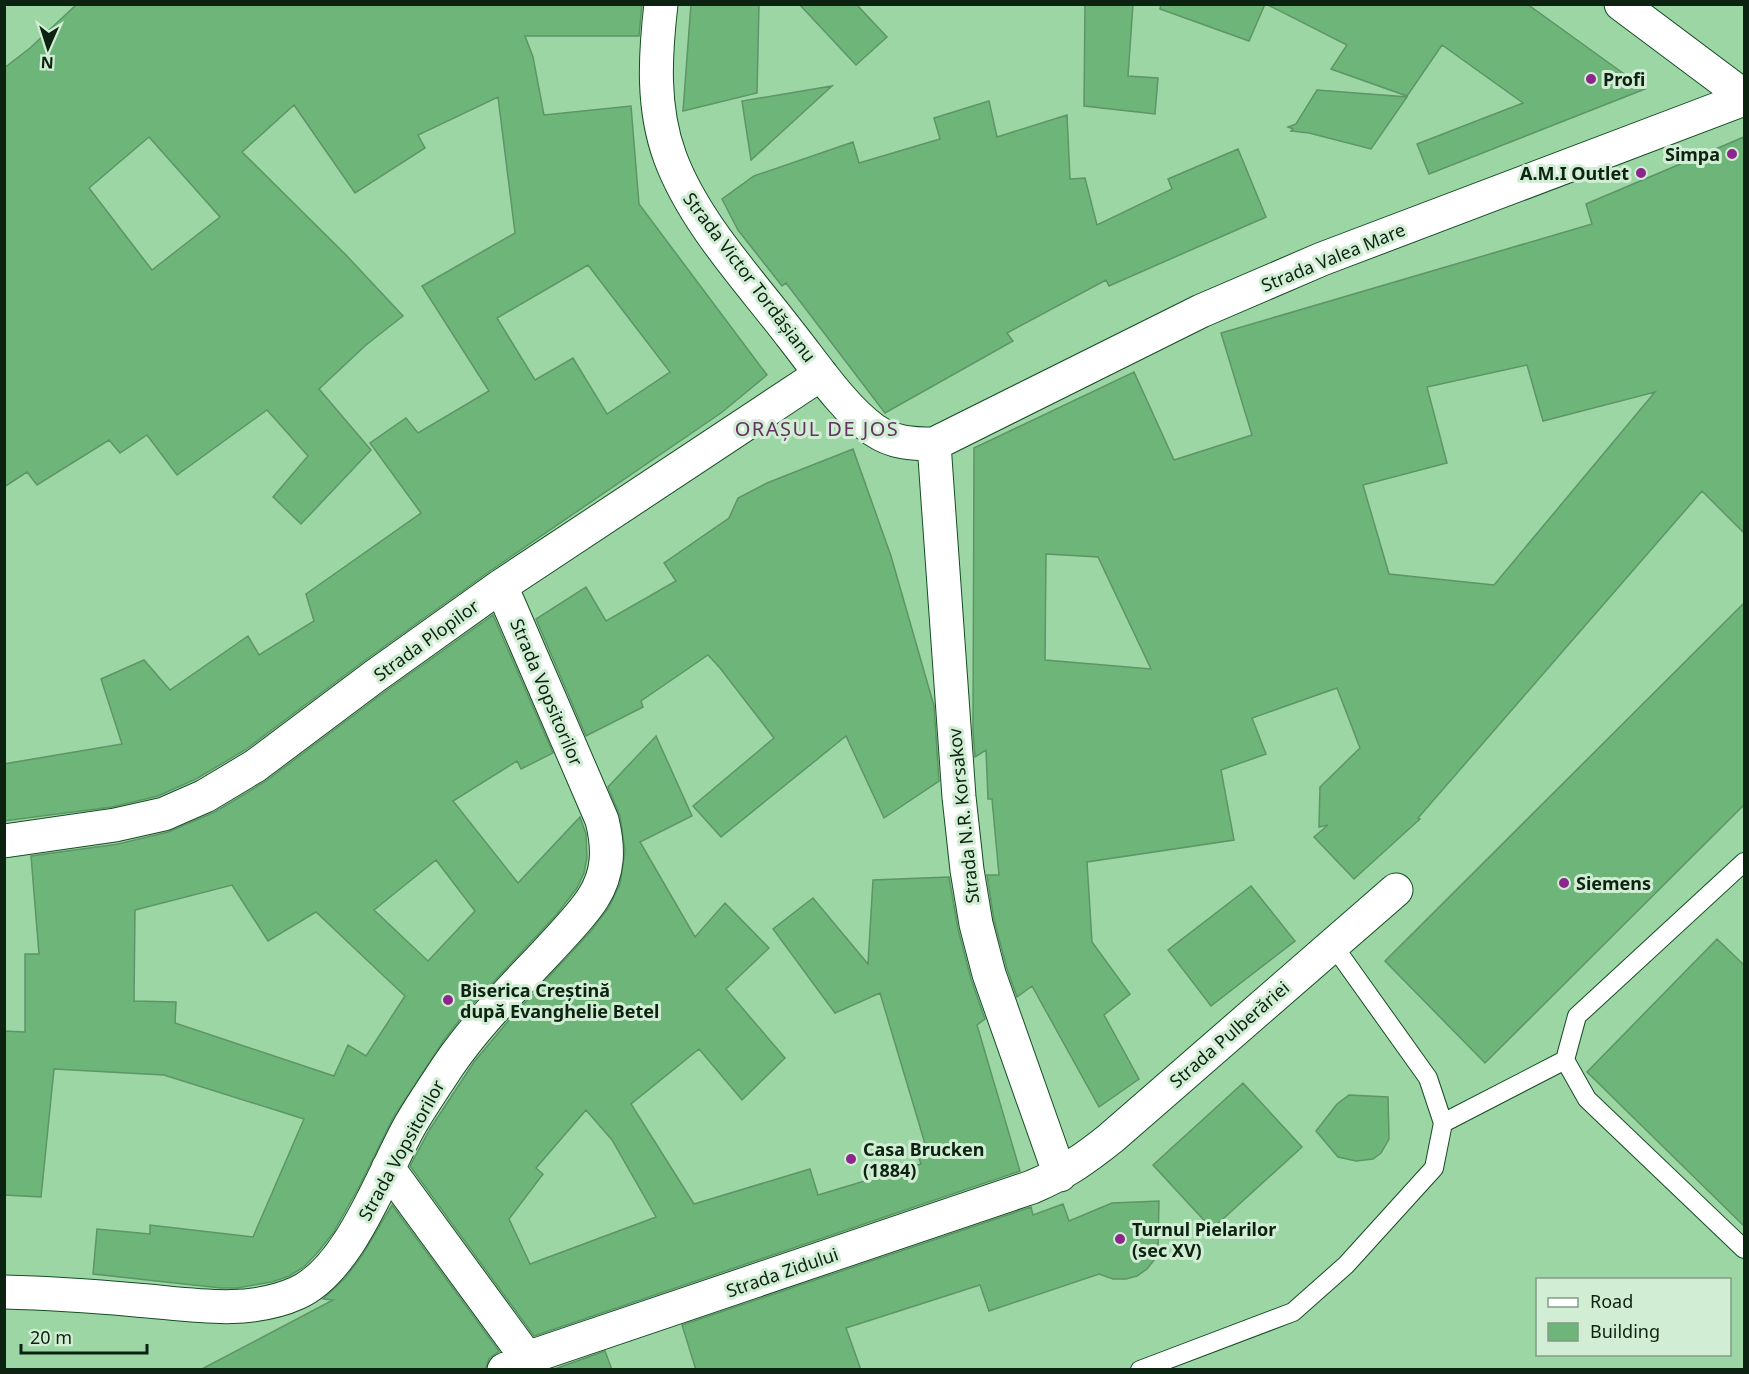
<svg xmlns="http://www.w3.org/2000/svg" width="1749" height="1374" font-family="'Noto Sans',sans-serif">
  <rect width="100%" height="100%" fill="#9bd6a4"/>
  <!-- building -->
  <path fill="#6eb57a" stroke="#5d9566" stroke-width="1.5" fill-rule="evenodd" d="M 77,4 L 642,4 L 639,36 L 525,36 L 533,57 L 544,115 L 631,106 L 639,204 L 767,375 L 721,413 L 490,571 L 364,661 L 245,750 L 196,779 L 158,796 L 112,807 L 4,821 L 4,764 L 122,744 L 101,679 L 144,660 L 170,690 L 248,636 L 259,655 L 314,621 L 306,594 L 421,513 L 370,443 L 406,418 L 418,433 L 489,391 L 422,286 L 515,233 L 498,97 L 418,135 L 425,148 L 355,193 L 294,105 L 242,152 L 346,255 L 403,316 L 366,345 L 319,389 L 371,450 L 301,524 L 273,497 L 308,456 L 267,410 L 177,475 L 147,435 L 120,453 L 109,440 L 37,485 L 27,472 L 4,487 L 4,68 L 30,48 ZM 149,137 L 220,217 L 152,270 L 89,188 ZM 588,265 L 670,372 L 607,414 L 573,358 L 535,380 L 497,318 Z
    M 691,4 L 759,4 L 757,93 L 683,111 Z
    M 799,4 L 856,4 L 887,37 L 856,65 Z
    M 1085,4 L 1133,4 L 1128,76 L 1158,78 L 1155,114 L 1084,106 Z
    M 1161,4 L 1265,4 L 1249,41 L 1160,9 Z
    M 1266,4 L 1527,4 L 1645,89 L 1429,174 L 1417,144 L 1523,103 L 1442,45 L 1407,96 L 1331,69 L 1347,45 Z
    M 832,86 L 751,160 L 742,101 Z
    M 1317,90 L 1407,97 L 1371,149 L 1309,133 L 1291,131 L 1293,129 L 1288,127 L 1296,124 Z
    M 989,101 L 997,137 L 1067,115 L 1070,179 L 1085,178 L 1097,225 L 1172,189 L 1168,179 L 1238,149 L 1266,217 L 1109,286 L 1106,280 L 1007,333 L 1013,341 L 885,413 L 786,283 L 782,286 L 738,230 L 722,199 L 754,176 L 853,142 L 859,163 L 940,139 L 934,118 Z
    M 1744,137 L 1744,533 L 1702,491 L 1418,818 L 1420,819 L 1354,879 L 1314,837 L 1328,825 L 1319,827 L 1320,787 L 1360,748 L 1337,688 L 1252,718 L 1266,754 L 1221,770 L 1234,840 L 1087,862 L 1092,942 L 1130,994 L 1104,1015 L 1139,1079 L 1099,1107 L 1032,986 L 1017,997 L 1007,969 L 994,920 L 987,875 L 999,875 L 992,799 L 988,799 L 986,750 L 975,757 L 973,732 L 974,448 L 1134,372 L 1174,460 L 1252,435 L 1221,333 L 1592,224 L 1586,204 ZM 1527,365 L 1543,421 L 1655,392 L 1494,585 L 1389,574 L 1363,485 L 1447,463 L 1427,387 ZM 1046,554 L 1098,557 L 1151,669 L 1045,660 Z
    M 853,449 L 891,556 L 934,706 L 939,781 L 884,818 L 846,736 L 721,837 L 693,806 L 774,738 L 720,668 L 708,655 L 641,701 L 643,707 L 586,736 L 536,619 L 586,587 L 606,621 L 676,581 L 664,563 L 729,518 L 738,498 L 767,483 Z
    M 1744,603 L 1744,805 L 1485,1063 L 1385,961 Z
    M 493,615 L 553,753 L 521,769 L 517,761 L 453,801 L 518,883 L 580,817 L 586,834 L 587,858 L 584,873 L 577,888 L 557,914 L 468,1009 L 444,1040 L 393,1118 L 359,1187 L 333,1233 L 318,1252 L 304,1267 L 289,1276 L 272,1282 L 237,1288 L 221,1288 L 93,1274 L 97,1229 L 150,1234 L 150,1225 L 253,1237 L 304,1119 L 164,1075 L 54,1069 L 41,1197 L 4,1195 L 4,1031 L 25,1032 L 25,954 L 39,954 L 31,856 L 118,844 L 168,832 L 215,812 L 266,781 L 386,691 ZM 436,860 L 475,911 L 428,961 L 374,910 ZM 232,885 L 268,941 L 316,912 L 405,996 L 366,1056 L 348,1045 L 334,1076 L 175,1023 L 176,1002 L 134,1001 L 135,910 Z
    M 656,736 L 692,816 L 640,842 L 695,937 L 725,903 L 769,948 L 726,989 L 785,1058 L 742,1100 L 699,1049 L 631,1104 L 694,1204 L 810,1169 L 818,1195 L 921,1164 L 916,1150 L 926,1147 L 880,993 L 835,1013 L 773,929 L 813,898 L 868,964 L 873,880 L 949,877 L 958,929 L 971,979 L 985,1019 L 977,1025 L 1020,1171 L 534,1336 L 410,1166 L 430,1129 L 474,1062 L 509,1020 L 591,931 L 609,907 L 620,884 L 625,851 L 620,816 L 608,787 ZM 586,1110 L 612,1140 L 656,1217 L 530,1264 L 509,1219 L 543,1174 L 536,1168 Z
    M 1251,886 L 1295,941 L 1211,1006 L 1168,950 Z
    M 1717,939 L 1744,965 L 1744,1226 L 1587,1072 Z
    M 1243,1083 L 1302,1147 L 1212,1229 L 1153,1165 Z
    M 1349,1095 L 1388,1097 L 1389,1139 L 1381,1153 L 1373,1159 L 1356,1161 L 1338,1157 L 1316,1131 L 1337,1104 Z
    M 1159,1201 L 1158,1247 L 1155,1259 L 1147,1269 L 1137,1276 L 1126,1279 L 1113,1279 L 1099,1274 L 989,1311 L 980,1285 L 846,1328 L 861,1370 L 696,1370 L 682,1325 L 1031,1207 L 1033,1215 L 1063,1204 L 1069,1221 L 1112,1203 Z
    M 392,1205 L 499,1351 L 489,1359 L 485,1370 L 200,1370 L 333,1300 L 323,1299 L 346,1277 L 363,1254 Z
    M 605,1351 L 612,1370 L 552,1370 Z"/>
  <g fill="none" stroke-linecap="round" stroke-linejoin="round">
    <!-- lane casing -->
    <g stroke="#154e24" stroke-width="20">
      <path id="lane" d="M 1744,862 L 1577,1016 L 1565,1060 L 1587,1099 L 1744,1249
        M 1443,1123 L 1565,1060
        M 1140,1370 L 1293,1312 L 1346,1265 L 1434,1168 L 1443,1123 L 1428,1078 L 1333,945"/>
    </g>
    <!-- street casing -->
    <g stroke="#154e24" stroke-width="35">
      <path id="street" d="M 661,4 C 655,56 652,108 670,157 C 694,222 748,279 790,334 C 814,364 843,408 874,430 C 893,443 912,444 934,444 L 1201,311 L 1322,259 L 1744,99
        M 934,444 L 959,797 L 967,870 L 976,924 L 989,974 L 1060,1175
        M 4,841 L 115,825 L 164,814 L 205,796 L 255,766 L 375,676 L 501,586 L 821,374
        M 388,1168 L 527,1358
        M 4,1292 C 48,1293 92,1296 136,1300 C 189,1304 246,1316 297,1293 C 349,1270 382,1176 409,1127 C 421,1106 435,1086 448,1066 C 476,1025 512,989 546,953 C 562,935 580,918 593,898 C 609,873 609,848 602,820 L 501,586
        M 504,1370 L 527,1358 L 1032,1187 C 1063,1174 1085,1159 1111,1138 L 1396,890"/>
    </g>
    <!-- secondary casing -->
    <g stroke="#154e24" stroke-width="35">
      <path id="secondary" d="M 1621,4 L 1744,96"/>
    </g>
    <!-- lane -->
    <use href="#lane" stroke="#fff" stroke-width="18"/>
    <!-- street -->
    <use href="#street" stroke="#fff" stroke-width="33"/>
    <!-- secondary -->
    <use href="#secondary" stroke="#fff" stroke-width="33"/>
  </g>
  <!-- markers -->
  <g fill="#8d268c" stroke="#d1eed4" stroke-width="2">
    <circle cx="1591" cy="79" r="6"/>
    <circle cx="1732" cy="154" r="6"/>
    <circle cx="1641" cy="173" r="6"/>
    <circle cx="1564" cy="883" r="6"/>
    <circle cx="448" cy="1000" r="6"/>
    <circle cx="851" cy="1159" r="6"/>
    <circle cx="1120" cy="1239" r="6"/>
  </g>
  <g text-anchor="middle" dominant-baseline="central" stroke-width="6" stroke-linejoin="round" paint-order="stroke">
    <!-- poi labels -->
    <g font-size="18" font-weight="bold" fill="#0b2310" stroke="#d1eed4" text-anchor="start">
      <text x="1603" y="79">Profi</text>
      <text x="1720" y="154" text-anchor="end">Simpa</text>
      <text x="1629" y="173" text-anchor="end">A.M.I Outlet</text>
      <text x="1576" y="883">Siemens</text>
      <text x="460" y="990">Biserica Creștină<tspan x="460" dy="21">după Evanghelie Betel</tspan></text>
      <text x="863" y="1149">Casa Brucken<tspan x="863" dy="21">(1884)</tspan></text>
      <text x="1132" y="1229">Turnul Pielarilor<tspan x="1132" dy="21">(sec XV)</tspan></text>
    </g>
    <!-- street labels -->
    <g font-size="18" fill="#0b2310" stroke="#d1eed4">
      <text transform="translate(1333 257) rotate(-22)">Strada Valea Mare</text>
      <text transform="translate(750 277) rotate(53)">Strada Victor Tordășianu</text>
      <text transform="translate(426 640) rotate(-36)">Strada Plopilor</text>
      <text transform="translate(547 692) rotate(67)">Strada Vopsitorilor</text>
      <text transform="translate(963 816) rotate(-96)">Strada N.R. Korsakov</text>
      <text transform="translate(1229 1034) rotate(-41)">Strada Pulberăriei</text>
      <text transform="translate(401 1150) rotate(-61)">Strada Vopsitorilor</text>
      <text transform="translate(782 1272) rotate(-19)">Strada Zidului</text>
    </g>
    <!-- neighbourhood labels -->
    <g font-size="20" letter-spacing="1.5" fill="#643263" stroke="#d1eed4">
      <text x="817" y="428">ORAȘUL DE JOS</text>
    </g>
  </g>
  <!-- border -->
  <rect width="1749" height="1374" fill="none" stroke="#0b2310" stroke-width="12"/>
  <!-- legend -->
  <rect x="1536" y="1278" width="195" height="78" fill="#d1eed4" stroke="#829d86" stroke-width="1.5"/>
  <rect x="1548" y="1298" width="30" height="9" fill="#ffffff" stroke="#829d86" stroke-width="1.5"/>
  <text x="1590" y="1308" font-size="18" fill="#0b2310">Road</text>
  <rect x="1548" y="1323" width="30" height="18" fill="#6eb57a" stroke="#829d86" stroke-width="1.5"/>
  <text x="1590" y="1338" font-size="18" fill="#0b2310">Building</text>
  <!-- north arrow -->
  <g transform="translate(48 48) rotate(183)" stroke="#d1eed4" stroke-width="4.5" paint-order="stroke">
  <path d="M0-4.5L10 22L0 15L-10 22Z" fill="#0b2310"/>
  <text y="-9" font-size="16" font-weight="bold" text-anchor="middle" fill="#0b2310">N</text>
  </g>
  <!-- scale -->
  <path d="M21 1344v9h126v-9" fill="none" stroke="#0b2310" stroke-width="3"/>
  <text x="30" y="1344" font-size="18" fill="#0b2310" stroke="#d1eed4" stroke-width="4.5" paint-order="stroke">20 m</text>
</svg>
